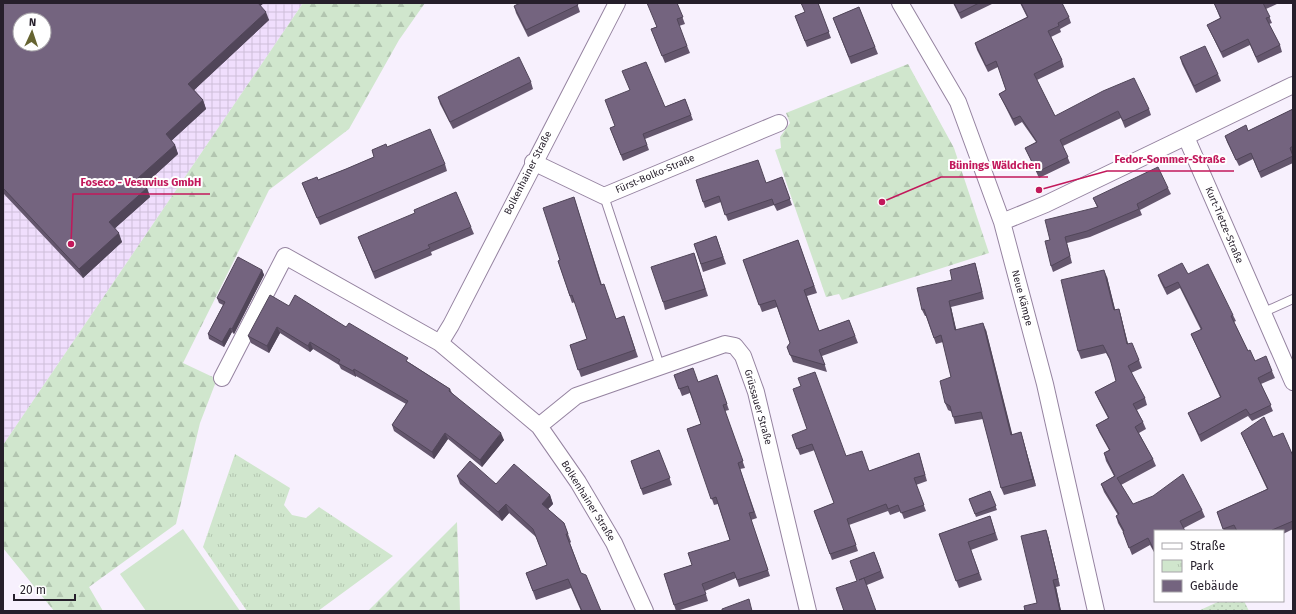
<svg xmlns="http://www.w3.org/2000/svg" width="1296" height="614" font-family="'Fira Sans',sans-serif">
  <defs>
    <pattern id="industrial-grid" width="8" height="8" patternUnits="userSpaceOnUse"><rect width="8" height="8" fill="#f0defd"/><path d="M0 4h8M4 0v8" fill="none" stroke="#cebed9"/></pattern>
    <pattern id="grass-dots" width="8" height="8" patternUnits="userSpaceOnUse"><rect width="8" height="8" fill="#d0e6cd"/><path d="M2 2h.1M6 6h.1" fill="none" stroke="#b2c5b0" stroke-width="1.8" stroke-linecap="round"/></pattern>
    <pattern id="forest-firs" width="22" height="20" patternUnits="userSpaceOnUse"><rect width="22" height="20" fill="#d0e6cd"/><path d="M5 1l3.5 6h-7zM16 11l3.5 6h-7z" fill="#b2c5b0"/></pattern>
    <pattern id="park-tufts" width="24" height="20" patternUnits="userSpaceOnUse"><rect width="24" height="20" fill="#d0e6cd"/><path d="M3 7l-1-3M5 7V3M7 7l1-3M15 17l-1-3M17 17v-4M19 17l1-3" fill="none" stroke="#b2c5b0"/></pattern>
  </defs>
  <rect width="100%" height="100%" fill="#f7f0fd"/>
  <!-- industrial -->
  <path fill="url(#industrial-grid)" fill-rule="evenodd" d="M 3,3 L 303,3 L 3,445 ZM 20,20 L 44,20 L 44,44 L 20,44 Z"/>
  <!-- grass -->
  <path fill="url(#grass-dots)" d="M 1220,601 L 1244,601 L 1249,611 L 1198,611 Z"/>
  <!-- forest -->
  <path fill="url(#forest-firs)" d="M 303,3 L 425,3 L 399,40 L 349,129 L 269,190 L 183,363 L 217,379 L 200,423 L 176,524 L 89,587 L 103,611 L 54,611 L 3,548 L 3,445 Z
    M 908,64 L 954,148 L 989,253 L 842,300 L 839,294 L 826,297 L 775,150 L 781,148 L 780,137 L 790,123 L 786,113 Z
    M 457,522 L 460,611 L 368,611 Z"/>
  <!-- park -->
  <path fill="url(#park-tufts)" d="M 235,454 L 290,488 L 284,505 L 292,515 L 306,518 L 319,507 L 393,556 L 318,611 L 247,611 L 203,547 Z"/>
  <!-- pitch -->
  <path fill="#d0e6cd" d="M 183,529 L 240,611 L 146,611 L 120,574 Z"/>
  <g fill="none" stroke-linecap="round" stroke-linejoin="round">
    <!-- lane casing -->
    <g stroke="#9583a0" stroke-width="10">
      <path id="lane" d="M 604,196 L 660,366
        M 1262,313 L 1293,299"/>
    </g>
    <!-- street casing -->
    <g stroke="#9583a0" stroke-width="18">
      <path id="street" d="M 617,3 L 451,325 L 440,343 L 539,426 L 578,482 L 614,543 L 645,611
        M 900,3 L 958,102 L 1002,222 L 1045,384 L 1096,611
        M 1186,137 L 1293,382
        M 533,162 L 604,196 L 779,123
        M 1002,222 L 1046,204 L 1293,85
        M 222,378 L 285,256 L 440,343
        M 539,426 L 576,396 L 725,344 L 735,346 L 743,356 L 756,392 L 808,611"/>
    </g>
    <!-- lane -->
    <use href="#lane" stroke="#fff" stroke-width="8"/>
    <!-- street -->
    <use href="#street" stroke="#fff" stroke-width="16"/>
  </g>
  <!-- wall -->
  <path fill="#64566d" d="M 3,3 L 260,6 L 269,20 L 194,90 L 203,100 L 206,109 L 171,141 L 175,145 L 178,154 L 144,185 L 147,188 L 150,197 L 115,228 L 122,242 L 83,278 L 3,193 Z
    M 577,3 L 580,12 L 528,37 L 516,13 L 514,6 Z
    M 677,3 L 685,24 L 679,26 L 690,53 L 665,63 L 651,29 L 656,27 Z
    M 818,3 L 831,38 L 807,47 L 795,16 L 805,12 Z
    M 953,3 L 994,3 L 961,19 Z
    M 1020,3 L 1062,3 L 1069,17 L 1071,23 L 1060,29 L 1061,32 L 1051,37 L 1062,60 L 1064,67 L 1037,80 L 1055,116 L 1149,109 L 1151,115 L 1125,128 L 1121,118 L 1063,146 L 1070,163 L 1039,178 L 1028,154 L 1025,148 L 1036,142 L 1022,122 L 1015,126 L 999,94 L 1006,90 L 998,67 L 988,72 L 977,50 L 975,43 L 1027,17 Z
    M 1214,3 L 1279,3 L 1266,9 L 1272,23 L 1269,24 L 1280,45 L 1282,52 L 1258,63 L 1250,45 L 1223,58 L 1210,31 L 1207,25 L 1220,18 Z
    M 859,7 L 878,54 L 851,64 L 833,18 Z
    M 1180,57 L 1218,74 L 1221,81 L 1196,93 L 1182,64 Z
    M 531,82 L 533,89 L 453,129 L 440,104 L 438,97 Z
    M 685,99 L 693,120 L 645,139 L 649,150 L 623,161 L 610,128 Z
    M 1293,109 L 1293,163 L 1261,178 L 1253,159 L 1239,166 L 1227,142 L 1225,136 L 1248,131 Z
    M 387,147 L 445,164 L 447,171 L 320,225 L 302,183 L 318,180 L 346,169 L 374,157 L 372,150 Z
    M 782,177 L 792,205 L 777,211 L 774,205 L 728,221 L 721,202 L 705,208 L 696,180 L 766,183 Z
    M 1168,188 L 1171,194 L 1140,210 L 1142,215 L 1090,237 L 1067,243 L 1072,263 L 1053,272 L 1051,266 L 1050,240 L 1097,207 L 1093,198 Z
    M 574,197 L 602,285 L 616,319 L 624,316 L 638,357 L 581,377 L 570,345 L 587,339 L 575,302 L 572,303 L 558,261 L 560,260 Z
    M 471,227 L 474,234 L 431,252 L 432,255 L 375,279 L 358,237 Z
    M 716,236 L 726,264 L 703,272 L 694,244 Z
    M 798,240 L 817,293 L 807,296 L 819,331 L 849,320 L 858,343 L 822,356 L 827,372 L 793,362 L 787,347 L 790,343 L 777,307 L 762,312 L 743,260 Z
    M 694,253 L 708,296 L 665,310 L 663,302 Z
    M 975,263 L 977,270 L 984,299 L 951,307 L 956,330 L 986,330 L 1012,435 L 1021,432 L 1023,439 L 1036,486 L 1004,495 L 1001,488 L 983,419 L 955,424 L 952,412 L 948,410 L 945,403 L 951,377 L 943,342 L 936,344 L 926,316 L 925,316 L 922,310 L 952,280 Z
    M 262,270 L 264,275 L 234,334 L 232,332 L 224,347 L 209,339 L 208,334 L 223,305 L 219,303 L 217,298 Z
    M 1188,274 L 1233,315 L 1236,321 L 1234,322 L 1248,351 L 1255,361 L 1272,371 L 1275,378 L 1261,384 L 1273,411 L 1252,421 L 1248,416 L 1201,442 L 1188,413 L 1220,397 L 1194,341 L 1191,334 L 1201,330 L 1180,288 L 1167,295 L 1160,281 L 1158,275 Z
    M 1107,277 L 1115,310 L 1119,309 L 1121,316 L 1128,344 L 1139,360 L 1142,368 L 1131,373 L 1145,398 L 1147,405 L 1137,410 L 1143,422 L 1146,429 L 1139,433 L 1153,459 L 1156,466 L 1121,485 L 1133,504 L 1202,510 L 1205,517 L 1184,528 L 1155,531 L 1155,554 L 1150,545 L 1132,555 L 1123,532 L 1118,523 L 1116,516 L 1118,515 L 1104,492 L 1101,484 L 1114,476 L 1106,461 L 1104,453 L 1109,450 L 1099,432 L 1096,425 L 1108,418 L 1098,399 L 1095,392 L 1116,381 L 1112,364 L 1106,353 L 1081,359 L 1078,351 Z
    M 289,306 L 346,327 L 410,363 L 450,389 L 452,393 L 504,440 L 482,467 L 448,439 L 434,459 L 394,431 L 392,425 L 406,404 L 356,376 L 356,377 L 341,369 L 339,365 L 313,349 L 310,352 L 280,333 L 269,353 L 251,343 L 248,336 Z
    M 674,375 L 698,382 L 717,375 L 729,410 L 725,411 L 745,468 L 740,469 L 757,518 L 751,520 L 770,576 L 739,587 L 736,578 L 705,591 L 708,601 L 677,611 L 676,611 L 664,574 L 692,565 L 730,540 L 718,504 L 714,505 L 687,429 L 701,424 L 690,393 L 682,396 Z
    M 1241,433 L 1273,437 L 1293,456 L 1293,529 L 1283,534 L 1283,531 L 1224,531 L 1217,512 L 1267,489 L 1244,440 Z
    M 792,435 L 846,456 L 869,471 L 919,453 L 927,481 L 916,485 L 926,511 L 904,519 L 901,511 L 890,515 L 888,511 L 849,525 L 858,551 L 832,560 L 814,511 L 834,503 L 815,450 L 800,455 Z
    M 659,450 L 672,485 L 643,495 L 631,461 Z
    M 457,476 L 550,495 L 553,504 L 548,509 L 564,523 L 571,542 L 570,543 L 581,573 L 601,611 L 581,611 L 571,588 L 536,600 L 526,573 L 547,565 L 536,537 L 509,513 L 502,521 L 460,484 Z
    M 990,491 L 997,510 L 976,517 L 969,499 Z
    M 990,516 L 998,540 L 971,550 L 982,580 L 959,588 L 939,534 Z
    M 1048,536 L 1060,586 L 1056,587 L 1061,611 L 1025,611 L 1037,603 Z
    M 874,552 L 884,578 L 867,585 L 857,581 Z"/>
  <!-- shaded-wall -->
  <path fill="#514659" d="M 256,3 L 264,3 L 258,8 Z
    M 266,12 L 269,20 L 191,93 L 188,84 Z
    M 203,100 L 206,109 L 169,143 L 166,134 Z
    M 175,145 L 178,154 L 142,187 L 138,178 Z
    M 147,188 L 150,197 L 112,231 L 109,222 Z
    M 119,233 L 122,242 L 83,278 L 79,269 Z
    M 262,270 L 264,275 L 234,334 L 232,329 Z
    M 1104,270 L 1107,277 L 1117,317 L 1114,310 Z
    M 949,301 L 951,307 L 958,337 L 955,330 Z
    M 1119,309 L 1121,316 L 1130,352 L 1127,344 Z
    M 983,323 L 986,330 L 1014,441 L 1011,435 Z
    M 277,327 L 280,333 L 269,353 L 267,346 Z
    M 230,328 L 232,332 L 224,347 L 222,342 Z
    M 310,342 L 313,349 L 310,352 L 308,346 Z
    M 354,369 L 356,376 L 356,377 L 353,371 Z
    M 1021,432 L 1023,439 L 1036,486 L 1033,479 Z
    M 445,433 L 448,439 L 434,459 L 432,452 Z
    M 501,433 L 504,440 L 482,467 L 480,460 Z
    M 550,495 L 553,504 L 545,512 L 542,504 Z
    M 506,504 L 509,513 L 502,521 L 498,512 Z
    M 1046,530 L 1048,536 L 1060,586 L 1058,579 Z
    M 1053,580 L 1056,587 L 1061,611 L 1060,611 Z"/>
  <!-- building -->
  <path fill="#74647f" stroke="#514659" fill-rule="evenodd" d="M 3,3 L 258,3 L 266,12 L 188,84 L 203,100 L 166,134 L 175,145 L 138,178 L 147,188 L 109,222 L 119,233 L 79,269 L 3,188 ZM 20,20 L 44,20 L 44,44 L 20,44 Z
    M 520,3 L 577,3 L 578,5 L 526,30 L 514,6 Z
    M 647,3 L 677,3 L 683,17 L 677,19 L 687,46 L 662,56 L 651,29 L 657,27 Z
    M 801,3 L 818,3 L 829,32 L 805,41 L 795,16 L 805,12 Z
    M 954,3 L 979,3 L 959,13 Z
    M 1021,3 L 1062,3 L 1069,17 L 1058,23 L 1059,26 L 1048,31 L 1062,60 L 1034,74 L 1055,116 L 1103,91 L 1134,78 L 1149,109 L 1123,121 L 1118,111 L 1060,140 L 1068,157 L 1037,172 L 1025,148 L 1037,142 L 1020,116 L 1013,119 L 999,94 L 1006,90 L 996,61 L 986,66 L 975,43 L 1028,17 Z
    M 1214,3 L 1263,3 L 1270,17 L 1266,18 L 1280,45 L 1256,57 L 1248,39 L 1221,52 L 1207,25 L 1221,18 Z
    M 859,7 L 875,47 L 849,57 L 833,18 Z
    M 1205,46 L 1218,74 L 1194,86 L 1180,57 Z
    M 519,57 L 531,82 L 450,122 L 438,97 Z
    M 646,62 L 665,107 L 685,99 L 691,115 L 643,134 L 647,145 L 621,155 L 610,128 L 615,126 L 605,100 L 630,90 L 622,71 Z
    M 1293,109 L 1293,146 L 1290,148 L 1293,156 L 1259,172 L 1251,153 L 1236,160 L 1225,136 L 1246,125 L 1248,131 Z
    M 430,129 L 445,164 L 317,218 L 302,183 L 317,177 L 318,180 L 346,169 L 374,157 L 372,150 L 386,144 L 387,147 Z
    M 758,160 L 766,183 L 782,177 L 790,199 L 774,205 L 772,199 L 725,215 L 719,196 L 703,202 L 696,180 Z
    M 1158,167 L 1168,188 L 1137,204 L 1139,209 L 1087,231 L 1065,237 L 1070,256 L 1051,266 L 1045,241 L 1050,240 L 1045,220 L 1098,207 L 1093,198 Z
    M 456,192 L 471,227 L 428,245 L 430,248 L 373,272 L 358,237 L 415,213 L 414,210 Z
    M 574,197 L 601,285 L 604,284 L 616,319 L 624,316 L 635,350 L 578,370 L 570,345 L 587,339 L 572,295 L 570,296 L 558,261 L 560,260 L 543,208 Z
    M 716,236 L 723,257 L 701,264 L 694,244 Z
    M 798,240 L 814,286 L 804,290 L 819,331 L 849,320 L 855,336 L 819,350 L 825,365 L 790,355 L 787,347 L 790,343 L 775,300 L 759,305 L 743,260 Z
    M 694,253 L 705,289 L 663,302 L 651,267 Z
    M 238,257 L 262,270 L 232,329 L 230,328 L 222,342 L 208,334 L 225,302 L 217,298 Z
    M 975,263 L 982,292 L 949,301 L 955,330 L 983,323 L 1011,435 L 1021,432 L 1033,479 L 1001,488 L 981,412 L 953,417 L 950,406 L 945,403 L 940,381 L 951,377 L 941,335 L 934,338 L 924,309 L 922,310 L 917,288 L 952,280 L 950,270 Z
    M 1182,263 L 1188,274 L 1208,264 L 1233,315 L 1231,316 L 1248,351 L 1250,350 L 1255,361 L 1266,356 L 1272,371 L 1258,378 L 1271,405 L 1250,415 L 1246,409 L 1199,435 L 1188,413 L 1221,397 L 1191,334 L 1202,329 L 1178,282 L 1165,288 L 1158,275 Z
    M 1104,270 L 1114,310 L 1119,309 L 1127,344 L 1132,343 L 1139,360 L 1128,366 L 1145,398 L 1133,404 L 1143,422 L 1135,427 L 1153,459 L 1117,478 L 1133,504 L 1153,496 L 1183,474 L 1202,510 L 1180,521 L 1185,531 L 1155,531 L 1155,552 L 1148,538 L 1129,548 L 1123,532 L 1124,531 L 1116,516 L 1119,514 L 1101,484 L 1115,476 L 1104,453 L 1110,450 L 1096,425 L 1109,418 L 1095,392 L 1116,381 L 1110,359 L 1103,345 L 1078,351 L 1061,280 Z
    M 270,295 L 289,306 L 295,295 L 346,327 L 349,323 L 408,358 L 406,361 L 450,389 L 449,391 L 501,433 L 480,460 L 445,433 L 432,452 L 392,425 L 408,401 L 354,369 L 353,371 L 338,363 L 340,360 L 310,342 L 308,346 L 277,327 L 267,346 L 248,336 Z
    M 693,368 L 698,382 L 717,375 L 727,404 L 723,405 L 743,461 L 738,463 L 754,512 L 749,513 L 768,570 L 737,580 L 734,572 L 702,584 L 706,594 L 674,605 L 664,574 L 692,565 L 688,553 L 730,540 L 716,497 L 711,499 L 687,429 L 701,424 L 688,386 L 679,389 L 674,375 Z
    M 815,372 L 846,456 L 862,451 L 869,471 L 919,453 L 925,475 L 914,478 L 924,505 L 901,513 L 898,505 L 888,509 L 886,504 L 847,519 L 856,545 L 830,554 L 814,511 L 834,503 L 812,444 L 797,449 L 792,435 L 807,429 L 793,389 L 801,386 L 798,378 Z
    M 1264,417 L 1273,437 L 1283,433 L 1293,456 L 1293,521 L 1272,530 L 1273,531 L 1237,531 L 1234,525 L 1223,529 L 1217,512 L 1268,489 L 1241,433 Z
    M 659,450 L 670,478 L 641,489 L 631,461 Z
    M 470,461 L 496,484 L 514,464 L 550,495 L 542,504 L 564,523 L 568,534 L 566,534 L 581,573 L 586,575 L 601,611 L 582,611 L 568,579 L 533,591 L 526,573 L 547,565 L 533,529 L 506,504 L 498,512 L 457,476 Z
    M 990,491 L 996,506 L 975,514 L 969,499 Z
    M 990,516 L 995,533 L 968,542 L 979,573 L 956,581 L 939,534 Z
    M 1046,530 L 1058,579 L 1053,580 L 1060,611 L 1025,611 L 1024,606 L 1037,603 L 1021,536 Z
    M 874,552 L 881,571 L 859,580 L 864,578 L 876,611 L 844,611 L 836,588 L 857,581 L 850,561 Z
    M 749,599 L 752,611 L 722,611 L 722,609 Z"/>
  <g text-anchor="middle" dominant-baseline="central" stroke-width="4" stroke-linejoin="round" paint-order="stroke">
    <!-- street labels -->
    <g font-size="10" fill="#261f2b" stroke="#fff">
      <text transform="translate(528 173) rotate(-63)">Bolkenhainer Straße</text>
      <text transform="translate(655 174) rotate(-23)">Fürst-Bolko-Straße</text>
      <text transform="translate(1224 225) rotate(67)">Kurt-Tietze-Straße</text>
      <text transform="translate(1022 298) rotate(75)">Neue Kämpe</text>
      <text transform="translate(758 407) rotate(74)">Grüssauer Straße</text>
      <text transform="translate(588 501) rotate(58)">Bolkenhainer Straße</text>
    </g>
  </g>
  <!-- callouts -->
  <path fill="none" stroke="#c2185b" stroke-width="1.5" d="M1039 190L1107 171H1234M882 202L941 177H1048M71 244L73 194H210"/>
  <g fill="#c2185b" stroke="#fff" stroke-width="1.5">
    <circle cx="1039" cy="190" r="4"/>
    <circle cx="882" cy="202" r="4"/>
    <circle cx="71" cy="244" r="4"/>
  </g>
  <g font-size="11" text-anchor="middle" font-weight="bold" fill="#c2185b" stroke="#fff" stroke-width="4" stroke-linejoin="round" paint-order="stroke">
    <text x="1170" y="163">Fedor-Sommer-Straße</text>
    <text x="995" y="169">Bünings Wäldchen</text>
    <text x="141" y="186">Foseco - Vesuvius GmbH</text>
  </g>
  <!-- border -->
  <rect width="1296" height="614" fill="none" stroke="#261f2b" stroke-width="8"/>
  <!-- legend -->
  <rect x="1154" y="530" width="130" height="72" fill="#ffffff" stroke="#a8a5aa"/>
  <rect x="1162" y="543" width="20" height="6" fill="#ffffff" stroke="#a8a5aa"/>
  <text x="1190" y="550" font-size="12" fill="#261f2b">Straße</text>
  <rect x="1162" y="560" width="20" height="12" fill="url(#park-tufts)" stroke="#a8a5aa"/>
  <text x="1190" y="570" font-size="12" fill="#261f2b">Park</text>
  <rect x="1162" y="580" width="20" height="12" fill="#74647f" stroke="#a8a5aa"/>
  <text x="1190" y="590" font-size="12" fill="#261f2b">Gebäude</text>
  <!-- north arrow -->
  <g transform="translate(32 32) rotate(3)"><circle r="19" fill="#ffffff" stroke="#a8a5aa"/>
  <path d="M0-3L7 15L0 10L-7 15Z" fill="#666431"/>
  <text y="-6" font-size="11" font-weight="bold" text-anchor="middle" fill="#261f2b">N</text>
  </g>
  <!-- scale -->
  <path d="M14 594v6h61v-6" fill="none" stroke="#261f2b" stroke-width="2"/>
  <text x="20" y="594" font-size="12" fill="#261f2b" stroke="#ffffff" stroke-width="3" paint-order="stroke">20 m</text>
</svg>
